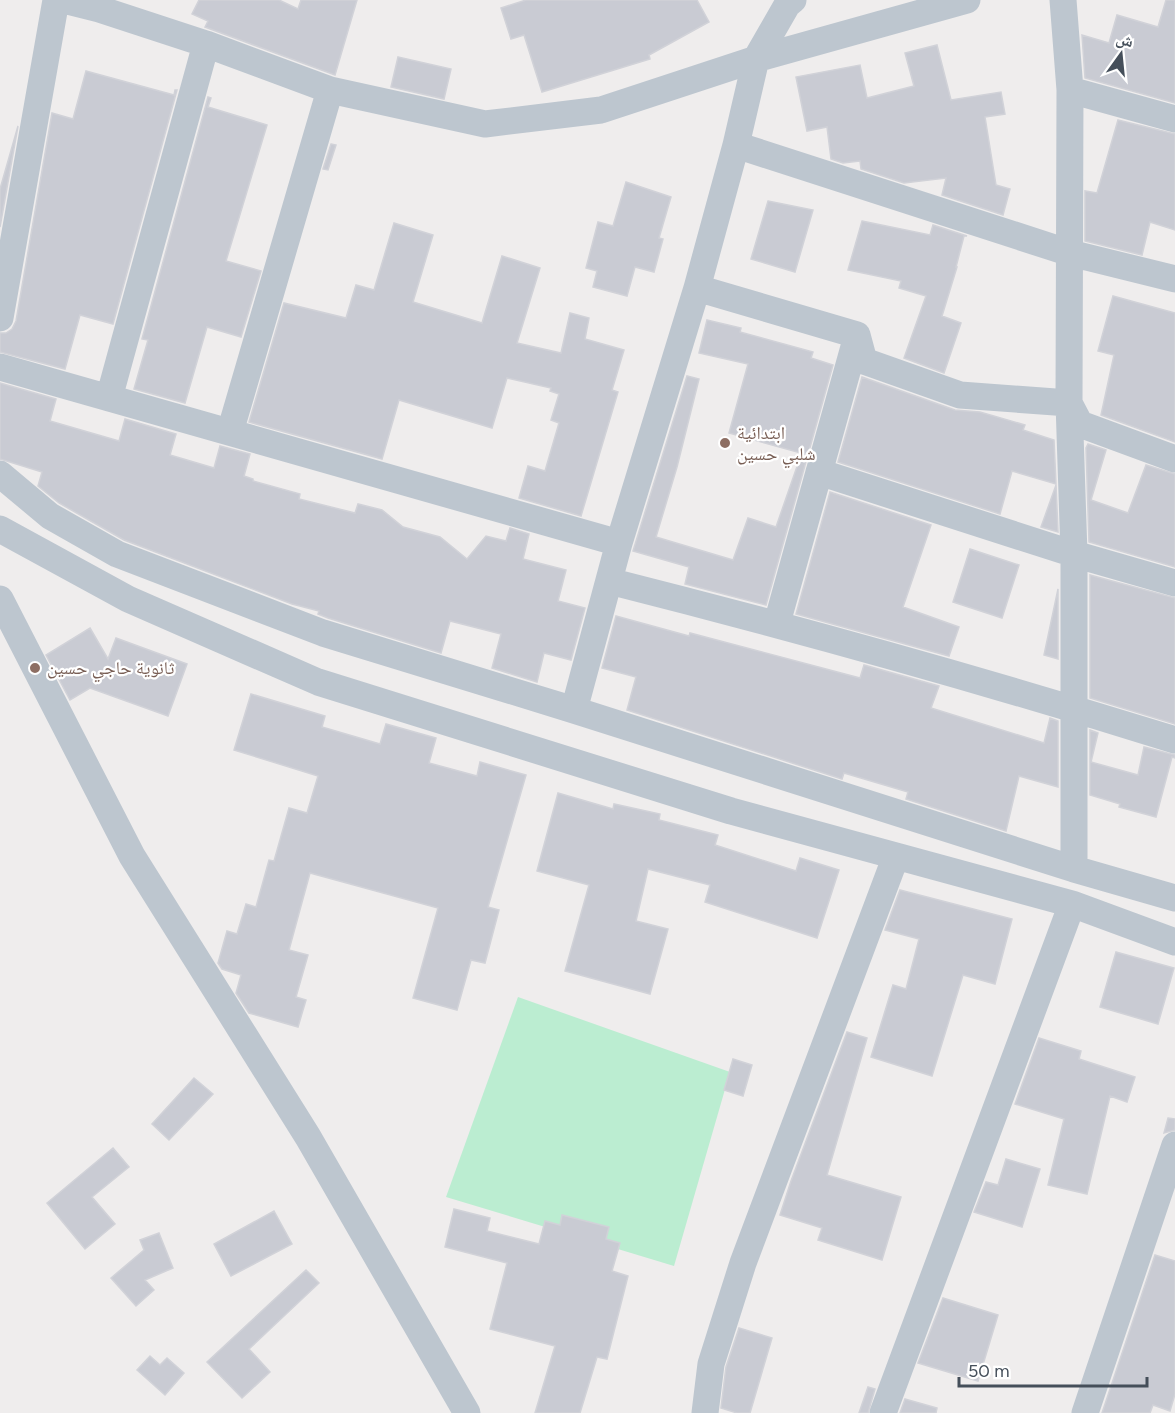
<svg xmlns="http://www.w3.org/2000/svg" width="1175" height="1413" font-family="Figtree,'Noto Naskh Arabic',sans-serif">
  <rect width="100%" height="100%" fill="#efeded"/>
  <!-- green -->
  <path fill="#bbedd1" d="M 518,997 L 730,1072 L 674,1266 L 446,1197 Z"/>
  <!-- building -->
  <path fill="#c9cbd3" stroke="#d1d2d8" stroke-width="1.5" d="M 199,0 L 279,0 L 298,9 L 301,0 L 357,0 L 335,75 L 205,27 L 208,21 L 192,14 Z
    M 526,0 L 697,0 L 709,22 L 649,55 L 650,59 L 542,92 L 524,35 L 511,39 L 501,8 Z
    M 1166,0 L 1175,0 L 1175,103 L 1085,78 L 1082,35 L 1109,43 L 1117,15 L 1158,27 Z
    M 937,45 L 951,100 L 1001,92 L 1005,114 L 985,117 L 996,185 L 1010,189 L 1003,215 L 942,195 L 946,178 L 904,183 L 861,169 L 860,161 L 843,163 L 831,159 L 827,127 L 807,131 L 796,77 L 860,65 L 867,98 L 914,86 L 905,53 Z
    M 398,57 L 451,69 L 444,99 L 391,87 Z
    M 86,71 L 174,95 L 175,90 L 177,90 L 113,324 L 80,315 L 65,369 L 0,352 L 0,333 L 6,333 L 12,329 L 16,321 L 52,113 L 73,119 Z
    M 208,97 L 211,98 L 208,107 L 267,125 L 226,261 L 261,271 L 241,337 L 207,327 L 185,403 L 134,389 L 148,340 L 142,339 Z
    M 1118,120 L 1175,134 L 1175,230 L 1150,222 L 1142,255 L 1085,241 L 1085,191 L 1097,193 Z
    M 18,126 L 0,227 L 0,189 Z
    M 331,144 L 336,145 L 328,170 L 323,169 Z
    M 626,182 L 671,197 L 659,238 L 663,239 L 654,272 L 635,267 L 627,296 L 593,287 L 597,271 L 586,268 L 598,222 L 613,226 Z
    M 768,201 L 813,210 L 795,272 L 751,259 Z
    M 862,221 L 930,235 L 933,225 L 967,236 L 964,236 L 956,267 L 957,267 L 942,316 L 961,323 L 944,373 L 904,358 L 926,296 L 899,288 L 901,281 L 848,270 Z
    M 394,223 L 433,235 L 413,302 L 482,323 L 502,256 L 540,268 L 517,343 L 561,353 L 570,313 L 589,318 L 585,339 L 624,350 L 612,390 L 618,392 L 581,516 L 519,498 L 528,466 L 545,471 L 559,423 L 551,420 L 559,394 L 550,391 L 551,388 L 507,378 L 492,428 L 399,400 L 382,459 L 249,422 L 284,303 L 346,318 L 356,285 L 374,290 Z
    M 1113,296 L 1175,313 L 1175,442 L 1101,415 L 1114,355 L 1098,351 Z
    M 707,320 L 741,328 L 740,332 L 813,352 L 811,358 L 833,365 L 766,605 L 685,584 L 689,567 L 633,551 L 687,376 L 699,379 L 677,467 L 656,537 L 733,560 L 748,518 L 776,527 L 801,455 L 801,453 L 729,433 L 748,364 L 699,353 Z
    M 862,377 L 955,410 L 980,412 L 1025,425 L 1023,430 L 1054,440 L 1056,484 L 1012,471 L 1000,514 L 838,462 Z
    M 0,383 L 56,399 L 50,421 L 119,441 L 125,419 L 176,434 L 170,455 L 214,468 L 220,446 L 250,454 L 244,476 L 253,479 L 253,481 L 300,494 L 299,499 L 355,513 L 358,504 L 382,510 L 403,527 L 440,537 L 467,559 L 486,536 L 506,541 L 510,528 L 529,534 L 523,559 L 566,570 L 558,601 L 585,608 L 571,660 L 544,653 L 537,682 L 492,668 L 501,634 L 450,621 L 441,653 L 328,618 L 318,614 L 319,611 L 292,604 L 124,540 L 59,503 L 38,486 L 42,472 L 0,459 Z
    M 1088,444 L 1106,450 L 1091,500 L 1128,513 L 1146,465 L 1175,474 L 1175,567 L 1089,542 L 1086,448 Z
    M 1056,485 L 1058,532 L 1041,527 Z
    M 830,492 L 931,525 L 903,607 L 959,627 L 949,656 L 796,614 Z
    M 970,549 L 1019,565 L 1002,618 L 953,602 Z
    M 1090,575 L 1175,598 L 1175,724 L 1090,698 Z
    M 1058,589 L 1058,659 L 1044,655 Z
    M 616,616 L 689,636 L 690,633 L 860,678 L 864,665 L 939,686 L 931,708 L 1044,743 L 1050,718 L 1058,721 L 1058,787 L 1019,776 L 1006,831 L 906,799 L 908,792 L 844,773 L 842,779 L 627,710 L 636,677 L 602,668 Z
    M 90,628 L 108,659 L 116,638 L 187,664 L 168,716 L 90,688 L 70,700 L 46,655 Z
    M 251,694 L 325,716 L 322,727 L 380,744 L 386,724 L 436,738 L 429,763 L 477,776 L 480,762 L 526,775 L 488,907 L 499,910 L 485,963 L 471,960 L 457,1010 L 413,998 L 438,908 L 310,873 L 289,950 L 308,955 L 296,997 L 306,1000 L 298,1027 L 249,1013 L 236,993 L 241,975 L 222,969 L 218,963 L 227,931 L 237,934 L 246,904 L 256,907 L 269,860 L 274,861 L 289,808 L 307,813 L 318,776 L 234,750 Z
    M 1090,730 L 1098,733 L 1091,762 L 1138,775 L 1144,747 L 1175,755 L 1175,758 L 1172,757 L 1156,817 L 1119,807 L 1120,804 L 1090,795 Z
    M 558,793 L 613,809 L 614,804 L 660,814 L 659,820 L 718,835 L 715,845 L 796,871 L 800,858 L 839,870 L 817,938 L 705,902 L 710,885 L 648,869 L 636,921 L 668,929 L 650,994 L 565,971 L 589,885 L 537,871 Z
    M 900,890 L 1012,919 L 995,984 L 963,975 L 932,1076 L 871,1057 L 893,985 L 906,989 L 919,939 L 885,930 Z
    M 1116,952 L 1174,968 L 1158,1024 L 1100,1007 Z
    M 847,1032 L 867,1038 L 827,1175 L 901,1197 L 882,1260 L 818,1240 L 822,1228 L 780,1215 L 791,1181 Z
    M 1039,1038 L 1081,1051 L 1079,1059 L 1135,1077 L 1127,1102 L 1110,1096 L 1087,1194 L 1048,1185 L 1064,1119 L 1015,1104 Z
    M 733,1059 L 752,1065 L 743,1096 L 724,1090 Z
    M 194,1078 L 213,1094 L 169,1140 L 152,1124 Z
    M 1168,1118 L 1175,1119 L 1175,1130 L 1164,1133 Z
    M 113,1148 L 129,1167 L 92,1197 L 115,1224 L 85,1249 L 47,1203 Z
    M 1006,1159 L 1040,1169 L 1022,1227 L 974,1212 L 986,1182 L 998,1185 Z
    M 454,1209 L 490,1218 L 487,1231 L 539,1244 L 545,1221 L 560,1225 L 562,1215 L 609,1227 L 606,1239 L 620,1243 L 612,1271 L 628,1276 L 607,1359 L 597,1357 L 580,1413 L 535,1413 L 555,1346 L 490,1329 L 507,1263 L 445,1247 Z
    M 274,1211 L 292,1244 L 231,1276 L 214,1244 Z
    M 159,1233 L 173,1268 L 145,1280 L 154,1290 L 136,1306 L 111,1278 L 144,1250 L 140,1240 Z
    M 1155,1255 L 1175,1261 L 1175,1394 L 1170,1411 L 1153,1405 L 1150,1413 L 1102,1413 Z
    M 306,1270 L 319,1283 L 249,1349 L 270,1372 L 242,1398 L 207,1362 Z
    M 943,1298 L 998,1315 L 978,1381 L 918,1363 Z
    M 739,1328 L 772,1338 L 750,1413 L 737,1413 L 721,1408 L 726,1367 Z
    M 150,1356 L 160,1365 L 167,1358 L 184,1373 L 165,1395 L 137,1370 Z
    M 868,1387 L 875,1389 L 868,1413 L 859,1413 Z
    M 905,1399 L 937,1408 L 936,1413 L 900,1413 Z"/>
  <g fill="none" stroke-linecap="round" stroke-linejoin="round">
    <!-- street -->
    <path stroke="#bdc6cf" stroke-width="27" d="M 63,0 L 99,9 L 206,44 L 330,90 L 485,124 L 601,110 L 756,59 L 967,0
      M 1063,0 L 1070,90 L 1069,403 L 1074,554 L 1074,869
      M 1070,90 L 1175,119
      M 736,145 L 1070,253 L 1175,279
      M 697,288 L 857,335 L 864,361 L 960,395 L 1069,403 L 1080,424 L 1175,459
      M 0,318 L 56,0
      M 0,367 L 619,543
      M 109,398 L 206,44
      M 230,432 L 330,90
      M 819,472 L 1074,554 L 1175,583
      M 0,474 L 50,516 L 117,554 L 323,633 L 574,710 L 1074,869 L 1175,898
      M 0,529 L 128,599 L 318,682 L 731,811 L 1072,904 L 1175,942
      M 609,581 C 799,629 988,682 1175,740
      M 0,599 L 132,856 L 308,1137 L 467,1413
      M 777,623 L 857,336
      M 574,710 L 619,543 L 697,288 L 736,145 L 756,59 L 787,5 L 793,0
      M 705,1413 L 711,1364 L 743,1263 L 896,856
      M 883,1413 L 1072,904
      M 1085,1413 L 1175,1145"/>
  </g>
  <!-- markers -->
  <g fill="#8d6e63" stroke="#fff" stroke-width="2">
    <circle cx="725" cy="443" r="6"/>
    <circle cx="35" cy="668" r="6"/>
  </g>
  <g text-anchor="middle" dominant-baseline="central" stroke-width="4.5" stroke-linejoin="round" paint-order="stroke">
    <!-- education labels -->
    <g font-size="18" fill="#785e54" stroke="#fff" text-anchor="start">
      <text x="737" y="433">ابتدائية<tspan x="737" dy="21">شلبي حسين</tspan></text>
      <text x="47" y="668">ثانوية حاجي حسين</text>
    </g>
  </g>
  <!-- north arrow -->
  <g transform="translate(1121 54) rotate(15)" stroke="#ffffff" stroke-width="4.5" paint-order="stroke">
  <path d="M0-4.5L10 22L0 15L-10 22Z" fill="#454f5a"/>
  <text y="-9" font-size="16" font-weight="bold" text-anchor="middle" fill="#454f5a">ش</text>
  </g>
  <!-- scale -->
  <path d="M959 1377v9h188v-9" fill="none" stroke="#454f5a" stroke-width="3"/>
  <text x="968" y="1377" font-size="18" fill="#454f5a" stroke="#ffffff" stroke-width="4.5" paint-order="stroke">50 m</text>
</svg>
